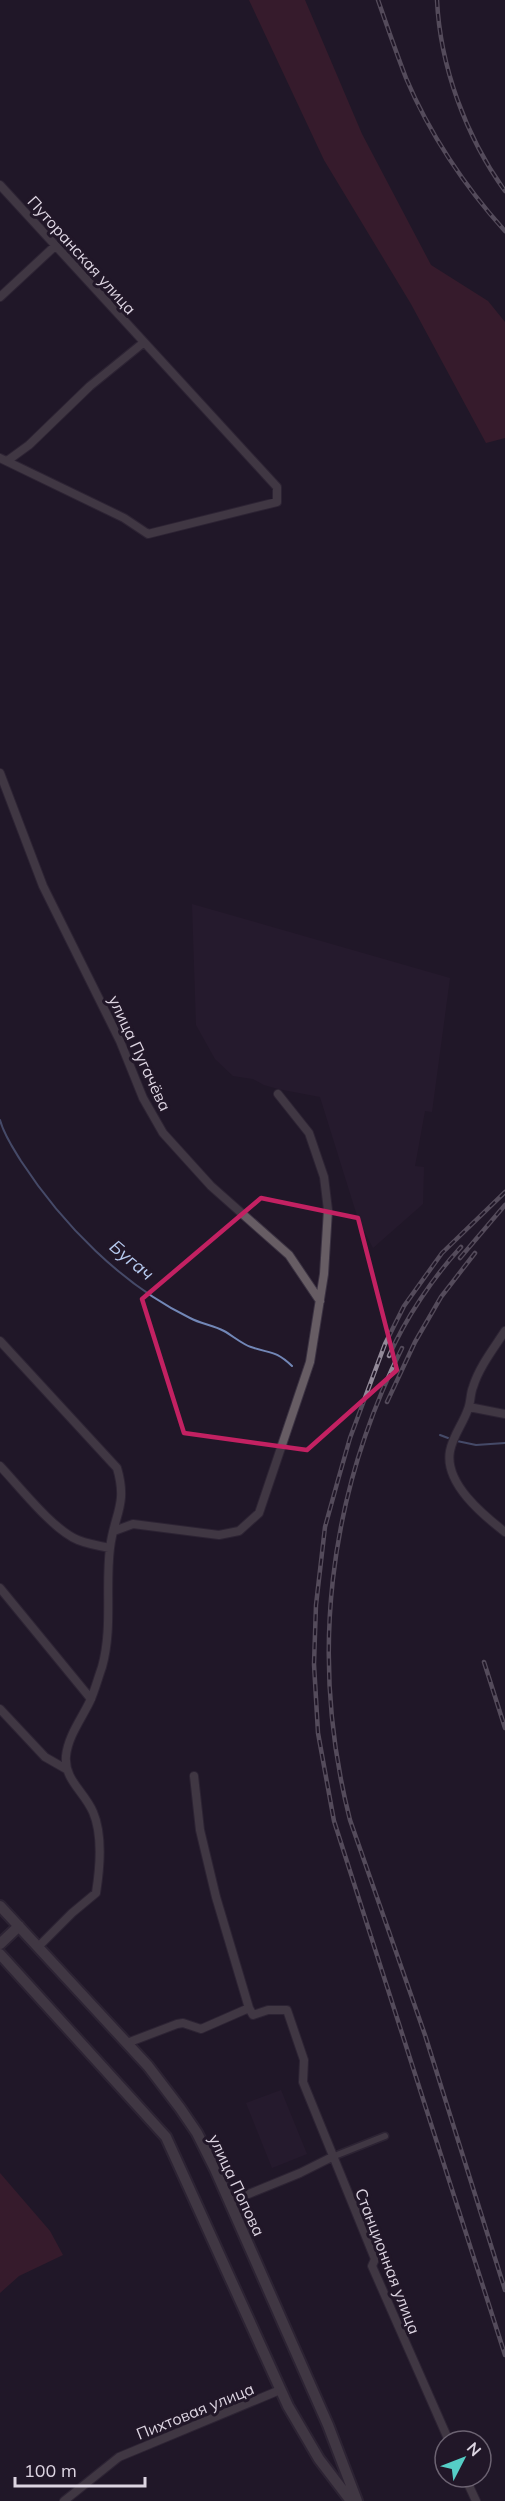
<svg xmlns="http://www.w3.org/2000/svg" width="505" height="2501" font-family="Mulish,sans-serif">
  <rect width="100%" height="100%" fill="#211728"/>
  <!-- built -->
  <path fill="#2b1d34" d="M 192,904 L 450,978 L 432,1112 L 425,1111 L 415,1166 L 424,1167 L 423,1204 L 373,1248 L 358,1219 L 320,1097 L 278,1089 L 264,1085 L 253,1079 L 233,1076 L 215,1059 L 196,1025 Z
    M 281,2090 L 307,2154 L 272,2168 L 246,2103 Z"/>
  <!-- green -->
  <path fill="#502031" d="M 249,0 L 305,0 L 362,134 L 431,265 L 488,301 L 505,322 L 505,438 L 486,443 L 411,304 L 324,160 Z
    M 0,2173 L 50,2231 L 63,2255 L 19,2276 L 0,2293 Z"/>
  <g fill="none" stroke-linecap="round" stroke-linejoin="round">
    <!-- stream -->
    <path stroke="#7287b7" stroke-width="2" d="M 0,1120 C 4,1135 13,1148 21,1161 C 62,1224 122,1285 190,1318 C 201,1324 213,1325 224,1331 C 233,1336 242,1344 251,1347 C 271,1354 275,1350 292,1366
      M 440,1435 L 448,1438
      M 457,1441 L 476,1445 L 505,1443"/>
    <!-- pedestrian casing -->
    <g stroke="#3b3242" stroke-width="9">
      <path id="pedestrian" d="M 332,2157 L 385,2136"/>
    </g>
    <!-- minor casing -->
    <g stroke="#3b3242" stroke-width="10">
      <path id="minor" d="M 0,185 L 277,487 L 277,502 L 148,534 L 124,518 L 0,458
        M 0,297 L 55,246
        M 7,461 L 29,445 L 90,386 L 143,343
        M 0,773 L 43,886 L 120,1041 L 143,1098 L 163,1133 L 211,1186 L 289,1255 L 320,1301
        M 505,1331 C 494,1348 479,1367 473,1387 C 470,1394 471,1402 468,1409 C 463,1424 453,1435 450,1451 C 444,1483 483,1515 505,1532
        M 0,1341 L 117,1468 C 128,1505 114,1514 110,1548 C 105,1587 113,1628 102,1667 C 98,1678 95,1690 90,1701 C 82,1718 68,1736 66,1756 C 64,1780 84,1791 93,1812 C 103,1835 100,1868 96,1893 L 72,1913 L 38,1947
        M 469,1407 L 505,1414
        M 0,1466 C 19,1486 53,1530 78,1540 C 88,1544 99,1546 110,1548
        M 114,1531 L 133,1524 L 219,1535 L 239,1531 L 259,1513 L 310,1362 L 324,1274 L 328,1210 L 324,1177 L 309,1133 L 278,1094
        M 0,1588 L 91,1699
        M 0,1709 L 45,1757 L 66,1769
        M 194,1776 L 200,1830 L 216,1897 L 249,2008 L 253,2015 L 268,2010 L 287,2010 L 304,2060 L 303,2082 L 375,2259 L 372,2266 L 449,2441
        M 127,2043 L 177,2024 L 183,2023 L 201,2029 L 249,2008
        M 229,2202 L 300,2173 L 332,2157
        M 465,2477 L 476,2501
        M 64,2501 L 119,2457 L 280,2390"/>
    </g>
    <!-- tertiary casing -->
    <g stroke="#3b3242" stroke-width="14">
      <path id="tertiary" d="M 0,1906 L 148,2066 L 180,2108 L 197,2133 L 215,2169 L 328,2425 L 357,2501
        M 0,1944 L 19,1926
        M 0,1954 L 166,2137 L 288,2406 L 319,2459 L 351,2501"/>
    </g>
    <!-- pedestrian -->
    <use href="#pedestrian" stroke="#675d64" stroke-width="6"/>
    <!-- minor -->
    <use href="#minor" stroke="#675d64" stroke-width="8"/>
    <!-- tertiary -->
    <use href="#tertiary" stroke="#675d64" stroke-width="10"/>
    <!-- rail casing -->
    <g stroke="#938a99" stroke-width="4.5">
      <path id="rail" d="M 378,0 C 387,26 396,52 406,78 C 429,133 465,187 505,231
        M 437,0 C 440,66 466,137 505,191
        M 505,1192 L 442,1253 L 404,1306 L 385,1344 L 350,1438 L 338,1480 L 325,1527 L 316,1605 L 314,1664 L 318,1733 L 334,1821 L 505,2355
        M 460,1258 L 505,1205
        M 402,1348 C 328,1497 309,1659 350,1820 L 425,2035 L 505,2290
        M 389,1356 C 405,1319 434,1276 461,1247
        M 387,1402 L 415,1342 L 441,1297 L 475,1253
        M 484,1662 L 505,1728"/>
    </g>
    <!-- rail -->
    <use href="#rail" stroke="#211728" stroke-width="2" stroke-dasharray="7" stroke-linecap="butt"/>
  </g>
  <!-- marked area -->
  <path d="M0 0H505V2501H0ZM 261,1198 L 358,1218 L 397,1370 L 307,1450 L 184,1433 L 142,1299 Z" fill="#211728" fill-opacity=".55" fill-rule="evenodd"/>
  <path fill="none" stroke="#c32162" stroke-width="4.5" stroke-linejoin="round" d="M 261,1198 L 358,1218 L 397,1370 L 307,1450 L 184,1433 L 142,1299 Z"/>
  <g text-anchor="middle" dominant-baseline="central" stroke-width="6" stroke-linejoin="round" paint-order="stroke">
    <!-- street labels -->
    <g font-size="16" fill="#ddd5e2" stroke="#211728">
      <text transform="translate(82 255) rotate(48)">Путоранская улица</text>
      <text transform="translate(140 1053) rotate(65)">улица Пугачёва</text>
      <text transform="translate(237 2185) rotate(65)">улица Попова</text>
      <text transform="translate(388 2261) rotate(69)">Станционная улица</text>
      <text transform="translate(195 2411) rotate(-22)">Пихтовая улица</text>
    </g>
    <!-- water labels -->
    <g font-size="18" font-style="italic" fill="#b7cbf0" stroke="#211728">
      <text transform="translate(132 1260) rotate(40)">Бугач</text>
    </g>
  </g>
  <!-- north arrow -->
  <g transform="translate(463 2459) rotate(48)"><circle r="28" fill="#211728" stroke="#6c6372" stroke-width="1.5"/>
  <path d="M0-4.5L10 22L0 15L-10 22Z" fill="#55cec6"/>
  <text y="-9" font-size="16" font-weight="bold" text-anchor="middle" fill="#ddd5e2">N</text>
  </g>
  <!-- scale -->
  <path d="M15 2477v9h130v-9" fill="none" stroke="#ddd5e2" stroke-width="3"/>
  <text x="24" y="2477" font-size="18" fill="#ddd5e2" stroke="#211728" stroke-width="4.5" paint-order="stroke">100 m</text>
</svg>
